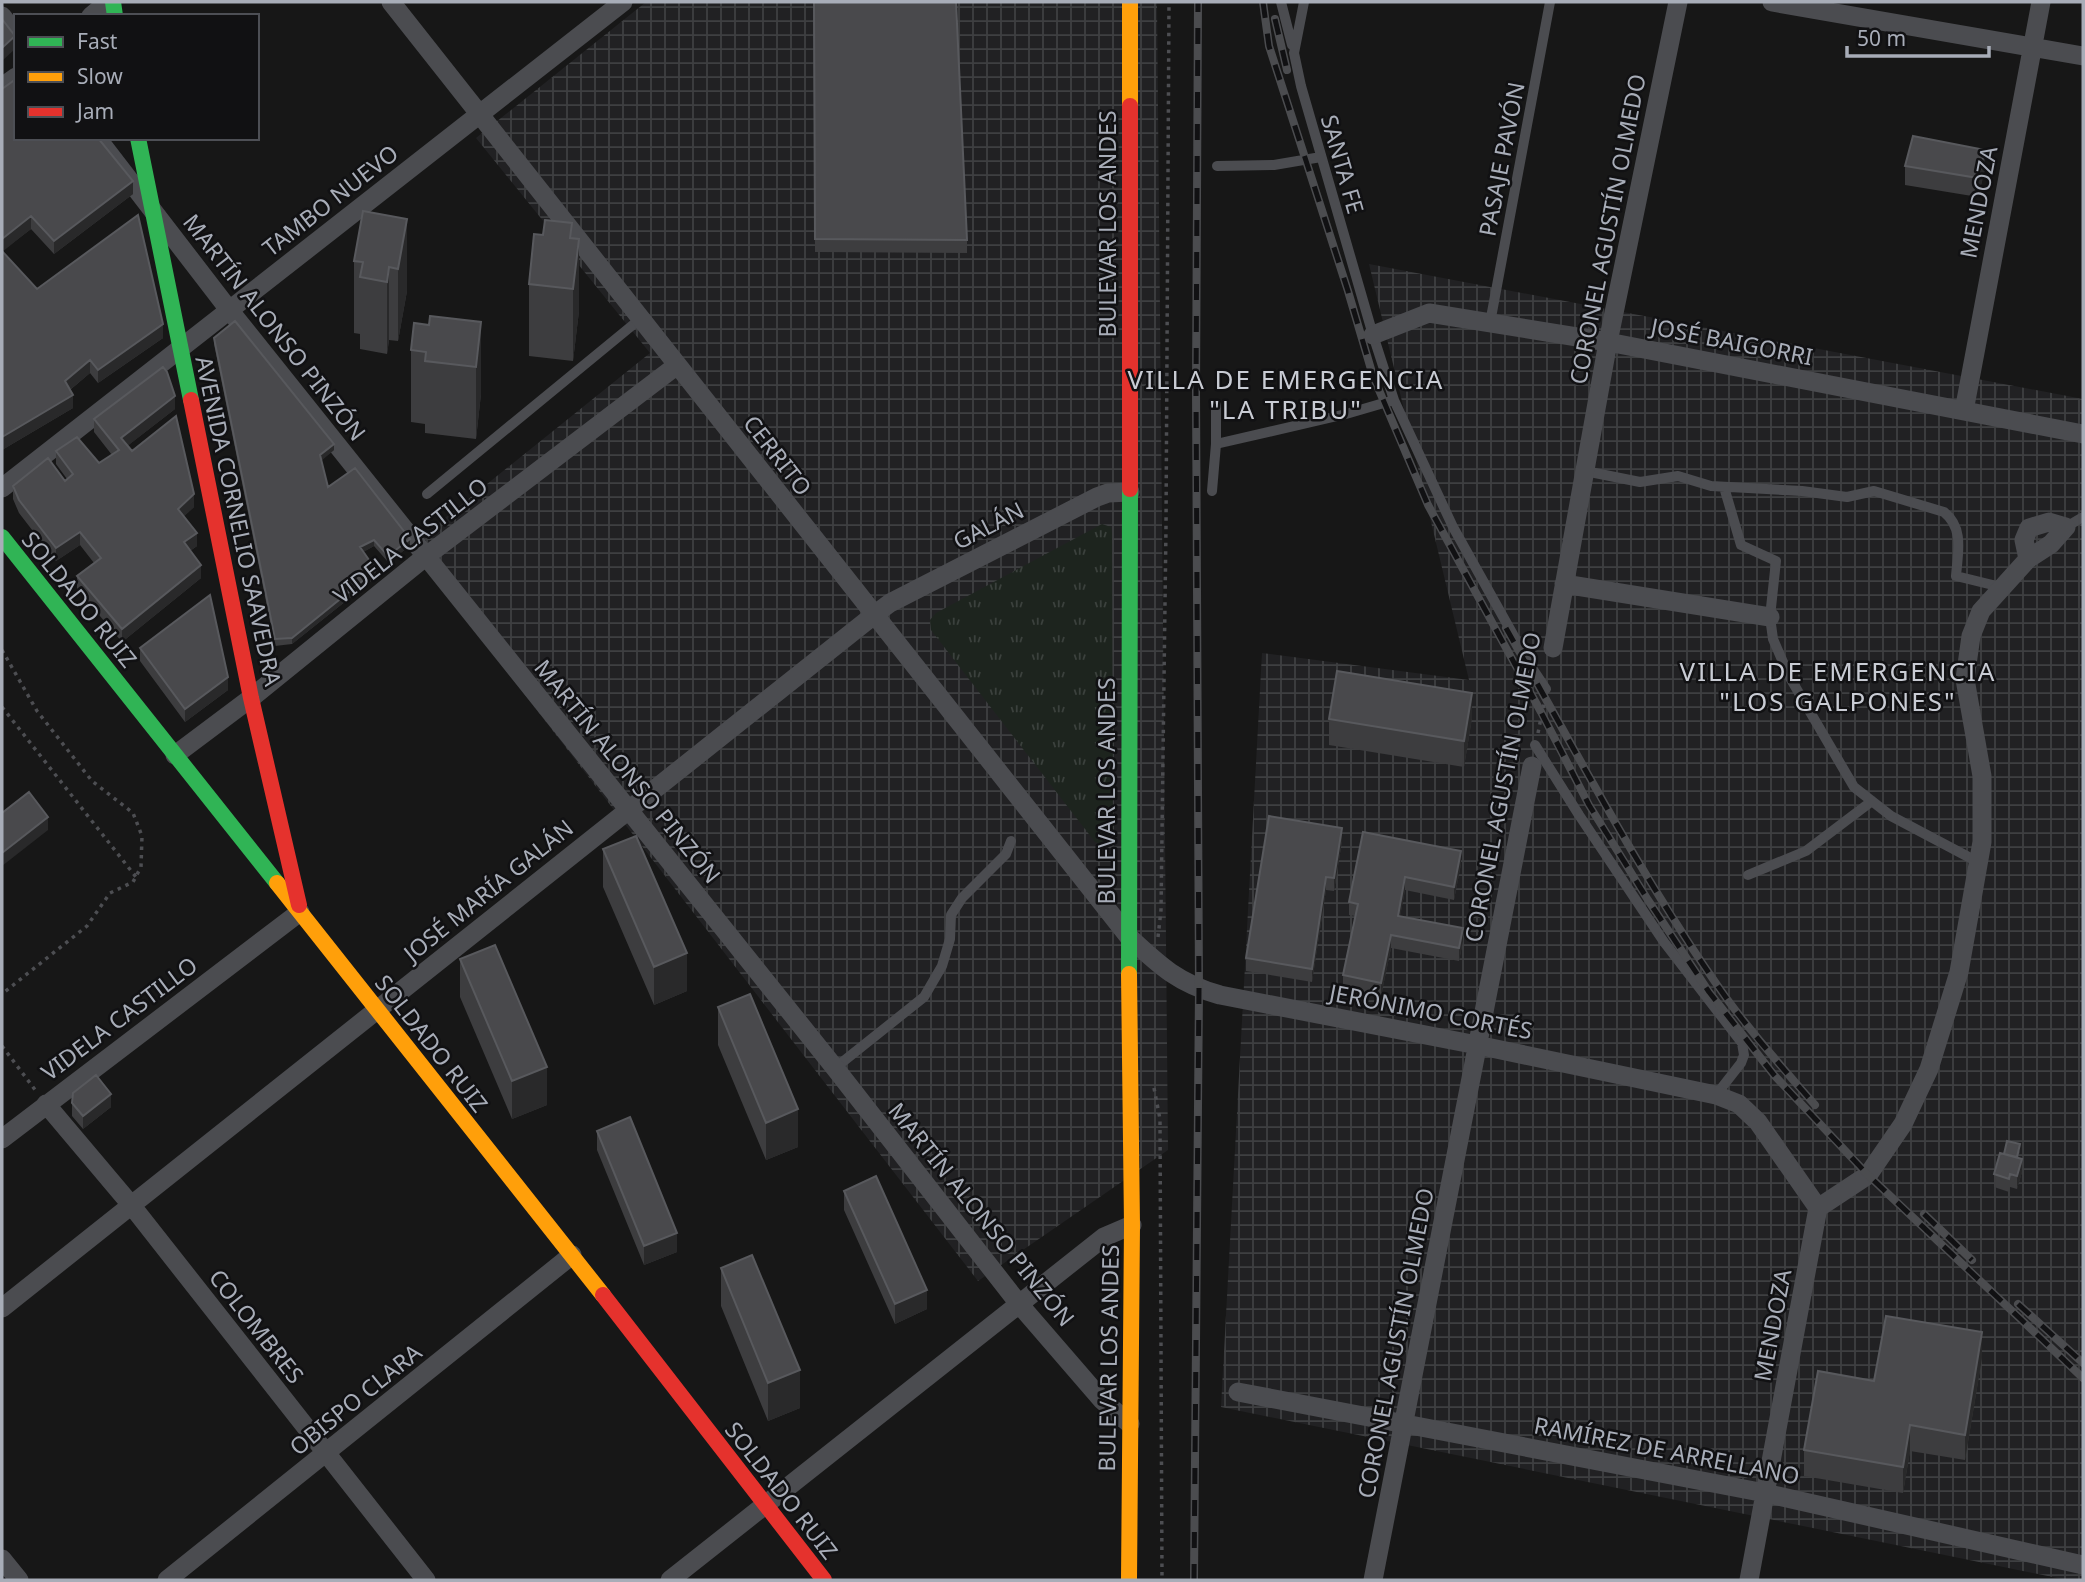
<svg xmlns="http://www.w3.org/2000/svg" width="2085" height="1582" font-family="'Noto Sans',sans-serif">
  <defs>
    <pattern id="industrial-grid" width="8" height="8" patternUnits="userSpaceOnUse" patternTransform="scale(1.75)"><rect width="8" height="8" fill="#212123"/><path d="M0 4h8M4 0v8" fill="none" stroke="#3e3f41"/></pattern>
    <pattern id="park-tufts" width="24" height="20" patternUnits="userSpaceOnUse" patternTransform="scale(1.75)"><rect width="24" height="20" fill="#1d241e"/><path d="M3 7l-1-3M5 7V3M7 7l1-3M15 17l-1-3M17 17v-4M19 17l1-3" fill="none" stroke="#3b413d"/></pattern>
  </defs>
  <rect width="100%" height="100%" fill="#171717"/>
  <!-- industrial -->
  <path fill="url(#industrial-grid)" d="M 646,2 L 1157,2 L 1168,1150 L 978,1281 L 410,546 L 650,353 L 476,138 Z
    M 1369,264 L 2083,399 L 2083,1580 L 2067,1580 L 1221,1407 L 1262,653 L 1469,680 Z"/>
  <!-- park -->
  <path fill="url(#park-tufts)" d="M 1102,524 L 1111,527 L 1112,534 L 1113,831 L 1110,840 L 1101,844 L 1095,842 L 931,630 L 930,620 L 936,613 Z"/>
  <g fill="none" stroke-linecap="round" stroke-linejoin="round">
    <!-- path -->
    <path stroke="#4d4e52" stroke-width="3.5" stroke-dasharray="3.5 5" stroke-linecap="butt" d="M 2,650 L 37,711 L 92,781 L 133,813 L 142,836 L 141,867 L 133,882 L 110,893 L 87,926 L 2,994
      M 2,707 L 136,877
      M 1538,733 L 1544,703
      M 1158,937 L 1161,910 L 1166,527 L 1169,2
      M 2,1046 L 36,1091
      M 1154,1088 L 1160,1119 L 1162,1580"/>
    <!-- lane -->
    <path stroke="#4b4c50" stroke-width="10" d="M 1281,2 L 1292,45
      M 1304,2 L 1294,53 L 1301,86 L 1373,335 L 1394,400 L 1453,527 L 1530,665 L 1546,689
      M 1217,166 L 1274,165 L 1321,157
      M 1490,323 L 1550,2
      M 1216,444 L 1346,414 L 1394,400
      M 1585,471 L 1640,482 L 1678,476 L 1711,486 L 1802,491 L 1847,497 L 1874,491 L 1944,512 C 1964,528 1958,552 1956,576 L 2001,587
      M 1724,487 L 1741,545 L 1776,561 L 1770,617 L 1773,639 L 1789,676 L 1854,787 L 1891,816 L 1978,862
      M 1212,491 L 1216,444 L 1216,405
      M 427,494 L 640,319
      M 2066,527 L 2083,517
      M 1535,745 L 1579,815 L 1664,942 L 1742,1043 L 1744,1055 L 1741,1063 L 1716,1095
      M 1748,875 L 1806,851 L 1872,801
      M 835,1068 L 924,997 L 942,966 L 950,939 L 951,915 L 962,898 L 1006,854 L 1011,841"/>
    <!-- street -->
    <path stroke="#4b4c50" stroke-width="19" d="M 391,2 L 1129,937 C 1160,966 1178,983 1220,995 L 1477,1045 L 1716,1095 L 1739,1104 L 1758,1122 L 1818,1208 L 1749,1580
      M 1772,2 L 2083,56
      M 2,16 L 16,34
      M 91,16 L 108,2
      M 2,87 L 16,77
      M 97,138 L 230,311 L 835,1068 L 1019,1304 L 1102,1400 L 1130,1424
      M 1373,335 L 1429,313 L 1608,342 L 2083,434
      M 1964,411 L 2041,2
      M 2,488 L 623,2
      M 1564,584 L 1770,617
      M 1553,648 L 1608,342 L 1678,2
      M 175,755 L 251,698 L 425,557 L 676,366
      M 46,1104 L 132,1206 L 426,1580
      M 2,1139 L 300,912
      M 1818,1208 L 1868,1175 L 1903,1124 L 1929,1069 L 1959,972 L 1982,842 L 1982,776 L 1965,679 L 1971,636 L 1981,611 L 2028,559 L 2024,540 L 2029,528 L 2049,522 L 2066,527 L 2051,544 L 2028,559
      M 2,1308 L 874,615 L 890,603 L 1097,497 L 1108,493 L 1130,492
      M 1238,1392 L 1765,1493 L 2083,1565
      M 2,1559 L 19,1580
      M 167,1580 L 572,1255
      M 670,1580 L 1104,1237 L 1132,1225
      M 1373,1580 L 1532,766"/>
    <!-- fast -->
    <path stroke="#30b455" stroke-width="16" d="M 113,2 L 115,16
      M 138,138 L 191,400
      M 2,537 L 277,883
      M 1129,974 L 1130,489"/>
    <!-- slow -->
    <path stroke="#ff9f0a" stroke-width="16" d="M 1130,106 L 1130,2
      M 277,883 L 603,1295
      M 1129,1580 L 1132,1225 L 1129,974"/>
    <!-- jam -->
    <path stroke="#e5322d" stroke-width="16" d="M 191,400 L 251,698 L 299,905
      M 1130,489 L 1130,106
      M 603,1295 L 824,1580"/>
    <!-- rail casing -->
    <g stroke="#4b4c4f" stroke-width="8">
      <path id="rail" d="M 1263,2 L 1269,46 L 1348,291 L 1373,376 L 1428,505 L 1541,712 L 1589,805 L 1648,900 L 1709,992 L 1774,1075 L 1868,1175 L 2083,1378
        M 1275,19 L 1287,70
        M 1506,628 C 1577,753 1643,881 1727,999 C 1754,1036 1785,1071 1815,1105
        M 1924,1214 L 1972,1260
        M 2018,1304 L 2083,1363
        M 1194,1580 L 1199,989 L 1196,390 L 1198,2"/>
    </g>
    <!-- rail -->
    <use href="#rail" stroke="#111113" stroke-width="5" stroke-dasharray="16" stroke-linecap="butt"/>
  </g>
  <!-- wall -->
  <path fill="#3d3d3f" d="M 813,2 L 967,240 L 967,253 L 815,252 Z
    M 2,89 L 133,194 L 54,254 L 31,229 L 2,251 L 37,289 L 163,338 L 98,383 L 90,373 L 70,390 L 73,408 L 2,450 Z
    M 1905,166 L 1985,169 L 1978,197 L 1905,185 Z
    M 407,219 L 407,291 L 398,341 L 389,340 L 387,354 L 360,349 L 360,334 L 354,333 L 354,261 Z
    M 572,238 L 579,311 L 573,361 L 529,356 L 529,284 Z
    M 481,322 L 481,394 L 476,439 L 425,433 L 425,424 L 411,422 L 411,350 L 429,325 Z
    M 214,338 L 334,450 L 321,460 L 328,487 L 410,546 L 388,562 L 374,546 L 363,552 L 376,577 L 292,644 L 275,646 L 214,344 Z
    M 175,409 L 127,446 L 132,451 L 194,507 L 184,516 L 197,546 L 190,551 L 201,578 L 122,642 L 77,589 L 77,576 L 94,563 L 80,545 L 56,561 L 19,513 L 13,499 L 13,486 L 65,481 L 67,479 L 56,464 L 56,451 L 99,463 L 112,455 L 94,432 L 94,419 Z
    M 140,648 L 228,690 L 185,722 L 140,661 Z
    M 1472,718 L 1464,767 L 1329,745 L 1329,719 Z
    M 1363,832 L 1461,864 L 1454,900 L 1405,890 L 1400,916 L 1463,941 L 1459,961 L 1391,948 L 1381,996 L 1343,989 L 1343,975 L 1355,916 L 1349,915 L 1349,902 Z
    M 1342,841 L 1334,891 L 1326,890 L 1312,982 L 1246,971 L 1246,958 Z
    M 603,849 L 687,991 L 654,1005 L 603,887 Z
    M 460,959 L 547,1105 L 512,1119 L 460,997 Z
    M 718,1007 L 798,1147 L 766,1160 L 718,1045 Z
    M 72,1103 L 111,1107 L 83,1129 L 72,1116 Z
    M 597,1131 L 677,1252 L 644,1265 L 597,1150 Z
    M 2020,1151 L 2018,1158 L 2022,1172 L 2017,1189 L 2010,1187 L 2009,1192 L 1994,1187 L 1994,1174 Z
    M 844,1191 L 927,1309 L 895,1324 L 844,1210 Z
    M 721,1268 L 800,1408 L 768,1421 L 721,1306 Z
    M 1982,1358 L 1965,1460 L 1910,1451 L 1903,1493 L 1804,1476 L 1804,1450 L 1874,1381 Z"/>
  <!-- shaded-wall -->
  <path fill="#29292a" d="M 15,36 L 15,49 L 2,61 L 2,48 Z
    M 1985,150 L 1985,169 L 1978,197 L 1978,178 Z
    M 133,181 L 133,194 L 54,254 L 54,241 Z
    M 31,216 L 31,229 L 2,252 L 2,239 Z
    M 407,219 L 407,291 L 398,341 L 398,269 Z
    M 579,239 L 579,311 L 573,361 L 573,289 Z
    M 389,267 L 389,340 L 387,354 L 387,282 Z
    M 481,322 L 481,394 L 476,439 L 476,367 Z
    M 163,324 L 163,338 L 98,383 L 98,370 Z
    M 90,360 L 90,373 L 65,394 L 65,381 Z
    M 73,395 L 73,408 L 2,450 L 2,437 Z
    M 175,396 L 175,409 L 121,451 L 121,438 Z
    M 334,444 L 334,450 L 320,462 L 320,455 Z
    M 194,494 L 194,507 L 178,522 L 178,509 Z
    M 80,532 L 80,545 L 56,561 L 56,548 Z
    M 197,533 L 197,546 L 184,555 L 184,542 Z
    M 410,539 L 410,546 L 388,562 L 388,556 Z
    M 374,540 L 374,546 L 360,554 L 360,547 Z
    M 201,565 L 201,578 L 122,642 L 122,629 Z
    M 376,570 L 376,577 L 292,644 L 292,638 Z
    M 228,677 L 228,690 L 185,722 L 185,709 Z
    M 1472,693 L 1472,718 L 1464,767 L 1464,741 Z
    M 48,817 L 48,830 L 2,866 L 2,853 Z
    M 1342,828 L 1342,841 L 1334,891 L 1334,878 Z
    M 1461,851 L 1461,864 L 1454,900 L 1454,887 Z
    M 1326,877 L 1326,890 L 1312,982 L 1312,969 Z
    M 1405,877 L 1405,890 L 1398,929 L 1398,916 Z
    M 1463,928 L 1463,941 L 1459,961 L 1459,948 Z
    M 1391,935 L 1391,948 L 1381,996 L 1381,983 Z
    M 687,953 L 687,991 L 654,1005 L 654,967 Z
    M 547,1067 L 547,1105 L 512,1119 L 512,1081 Z
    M 111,1094 L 111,1107 L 83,1129 L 83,1116 Z
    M 798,1109 L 798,1147 L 766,1160 L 766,1123 Z
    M 2022,1159 L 2022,1172 L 2017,1189 L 2017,1176 Z
    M 677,1233 L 677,1252 L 644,1265 L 644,1246 Z
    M 927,1290 L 927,1309 L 895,1324 L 895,1304 Z
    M 1982,1332 L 1982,1358 L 1965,1460 L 1965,1435 Z
    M 800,1370 L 800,1408 L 768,1421 L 768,1383 Z
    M 1910,1425 L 1910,1451 L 1903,1493 L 1903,1467 Z"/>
  <!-- building -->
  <path fill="#49494c" stroke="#58595d" stroke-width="2" d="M 814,2 L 956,2 L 967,240 L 815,239 Z
    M 2,19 L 15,36 L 2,48 Z
    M 16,79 L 16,138 L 98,138 L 133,181 L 54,241 L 31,216 L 2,239 L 2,89 Z
    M 1913,136 L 1985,150 L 1978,178 L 1905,166 Z
    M 363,211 L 407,219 L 398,269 L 389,267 L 387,282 L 360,277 L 363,262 L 354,261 Z
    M 138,215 L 163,324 L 98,370 L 90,360 L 65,381 L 73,395 L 2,437 L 2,251 L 37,289 Z
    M 545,220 L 572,223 L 570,238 L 579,239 L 573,289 L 529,284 L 534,234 L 543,235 Z
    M 430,316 L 481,322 L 476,367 L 425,361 L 426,352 L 411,350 L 414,323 L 429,325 Z
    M 235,321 L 334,444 L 320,455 L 328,487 L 355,468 L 410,539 L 388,556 L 374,540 L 360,547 L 376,570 L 292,638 L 275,639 L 214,338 Z
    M 163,367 L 167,372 L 175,396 L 121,438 L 132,451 L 176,416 L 194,494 L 178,509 L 197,533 L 184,542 L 201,565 L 122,629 L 77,576 L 101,558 L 80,532 L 56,548 L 19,500 L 13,486 L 48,458 L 65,481 L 73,474 L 56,451 L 77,437 L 99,463 L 119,450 L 94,419 Z
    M 210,595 L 228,677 L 185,709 L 140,648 Z
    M 1337,671 L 1472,693 L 1464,741 L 1329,719 Z
    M 29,792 L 48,817 L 2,853 L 2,813 Z
    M 1269,816 L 1342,828 L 1334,878 L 1326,877 L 1312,969 L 1246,958 Z
    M 1363,832 L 1461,851 L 1454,887 L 1405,877 L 1398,916 L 1463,928 L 1459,948 L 1391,935 L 1381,983 L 1343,975 L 1358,904 L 1349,902 Z
    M 636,836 L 687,953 L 654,967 L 603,849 Z
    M 495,945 L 547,1067 L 512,1081 L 460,959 Z
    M 750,994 L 798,1109 L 766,1123 L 718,1007 Z
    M 96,1075 L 111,1094 L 83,1116 L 72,1103 L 73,1093 Z
    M 630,1117 L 677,1233 L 644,1246 L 597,1131 Z
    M 2007,1141 L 2020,1144 L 2017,1157 L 2004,1154 Z
    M 2000,1153 L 2022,1159 L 2017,1176 L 2010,1174 L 2009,1179 L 1994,1174 Z
    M 876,1176 L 927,1290 L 895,1304 L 844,1191 Z
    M 752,1255 L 800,1370 L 768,1383 L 721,1268 Z
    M 1886,1316 L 1982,1332 L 1965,1435 L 1910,1425 L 1903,1467 L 1804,1450 L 1818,1371 L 1874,1381 Z"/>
  <g text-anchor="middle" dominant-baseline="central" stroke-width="5" stroke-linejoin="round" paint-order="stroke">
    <!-- street labels -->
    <g font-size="23" fill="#a8adb8" stroke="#111113">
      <text transform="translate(1501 159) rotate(-79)">PASAJE PAVÓN</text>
      <text transform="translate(1343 164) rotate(74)">SANTA FE</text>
      <text transform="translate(330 200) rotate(-38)">TAMBO NUEVO</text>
      <text transform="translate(1978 202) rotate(-79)">MENDOZA</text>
      <text transform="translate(1107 224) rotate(-90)">BULEVAR LOS ANDES</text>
      <text transform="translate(1607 229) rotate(-79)">CORONEL AGUSTÍN OLMEDO</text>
      <text transform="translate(275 327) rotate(52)">MARTÍN ALONSO PINZÓN</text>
      <text transform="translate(1732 341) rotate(11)">JOSÉ BAIGORRI</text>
      <text transform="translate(778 455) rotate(52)">CERRITO</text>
      <text transform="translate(239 521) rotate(78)">AVENIDA CORNELIO SAAVEDRA</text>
      <text transform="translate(988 525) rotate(-27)">GALÁN</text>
      <text transform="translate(410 540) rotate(-38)">VIDELA CASTILLO</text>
      <text transform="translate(80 599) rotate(51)">SOLDADO RUIZ</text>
      <text transform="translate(628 771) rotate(51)">MARTÍN ALONSO PINZÓN</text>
      <text transform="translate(1502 787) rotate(-79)">CORONEL AGUSTÍN OLMEDO</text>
      <text transform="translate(1106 791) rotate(-90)">BULEVAR LOS ANDES</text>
      <text transform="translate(488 890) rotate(-39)">JOSÉ MARÍA GALÁN</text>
      <text transform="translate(1431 1011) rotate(11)">JERÓNIMO CORTÉS</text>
      <text transform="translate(119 1018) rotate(-37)">VIDELA CASTILLO</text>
      <text transform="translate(432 1043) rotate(52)">SOLDADO RUIZ</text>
      <text transform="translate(982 1214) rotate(51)">MARTÍN ALONSO PINZÓN</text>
      <text transform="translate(1772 1325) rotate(-79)">MENDOZA</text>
      <text transform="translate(257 1326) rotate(52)">COLOMBRES</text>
      <text transform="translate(1395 1343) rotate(-79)">CORONEL AGUSTÍN OLMEDO</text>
      <text transform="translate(1108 1358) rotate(-89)">BULEVAR LOS ANDES</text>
      <text transform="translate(355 1399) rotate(-39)">OBISPO CLARA</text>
      <text transform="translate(1667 1450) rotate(11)">RAMÍREZ DE ARRELLANO</text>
      <text transform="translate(782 1490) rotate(52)">SOLDADO RUIZ</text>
    </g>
    <!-- quarter labels -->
    <g font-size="26" letter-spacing="2" fill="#c9ccd4" stroke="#111113">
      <text x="1286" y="379">VILLA DE EMERGENCIA<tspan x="1286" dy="30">"LA TRIBU"</tspan></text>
      <text x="1838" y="671">VILLA DE EMERGENCIA<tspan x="1838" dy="30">"LOS GALPONES"</tspan></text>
    </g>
  </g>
  <!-- border -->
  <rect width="2085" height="1582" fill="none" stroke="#a8adb8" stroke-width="7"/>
  <!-- legend -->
  <rect x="14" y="14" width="245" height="126" fill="#111113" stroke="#4d4f55" stroke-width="2"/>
  <rect x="28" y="37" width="35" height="10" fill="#30b455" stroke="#4d4f55" stroke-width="2"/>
  <text x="77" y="49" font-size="21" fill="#a8adb8">Fast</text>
  <rect x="28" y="72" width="35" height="10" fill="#ff9f0a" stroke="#4d4f55" stroke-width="2"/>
  <text x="77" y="84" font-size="21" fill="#a8adb8">Slow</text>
  <rect x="28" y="107" width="35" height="10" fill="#e5322d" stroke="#4d4f55" stroke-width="2"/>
  <text x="77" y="119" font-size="21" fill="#a8adb8">Jam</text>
  <!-- scale -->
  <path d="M1847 46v10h142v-10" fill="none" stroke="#a8adb8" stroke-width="3.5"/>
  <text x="1857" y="46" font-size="21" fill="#a8adb8" stroke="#111113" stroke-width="5" paint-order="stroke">50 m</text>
</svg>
